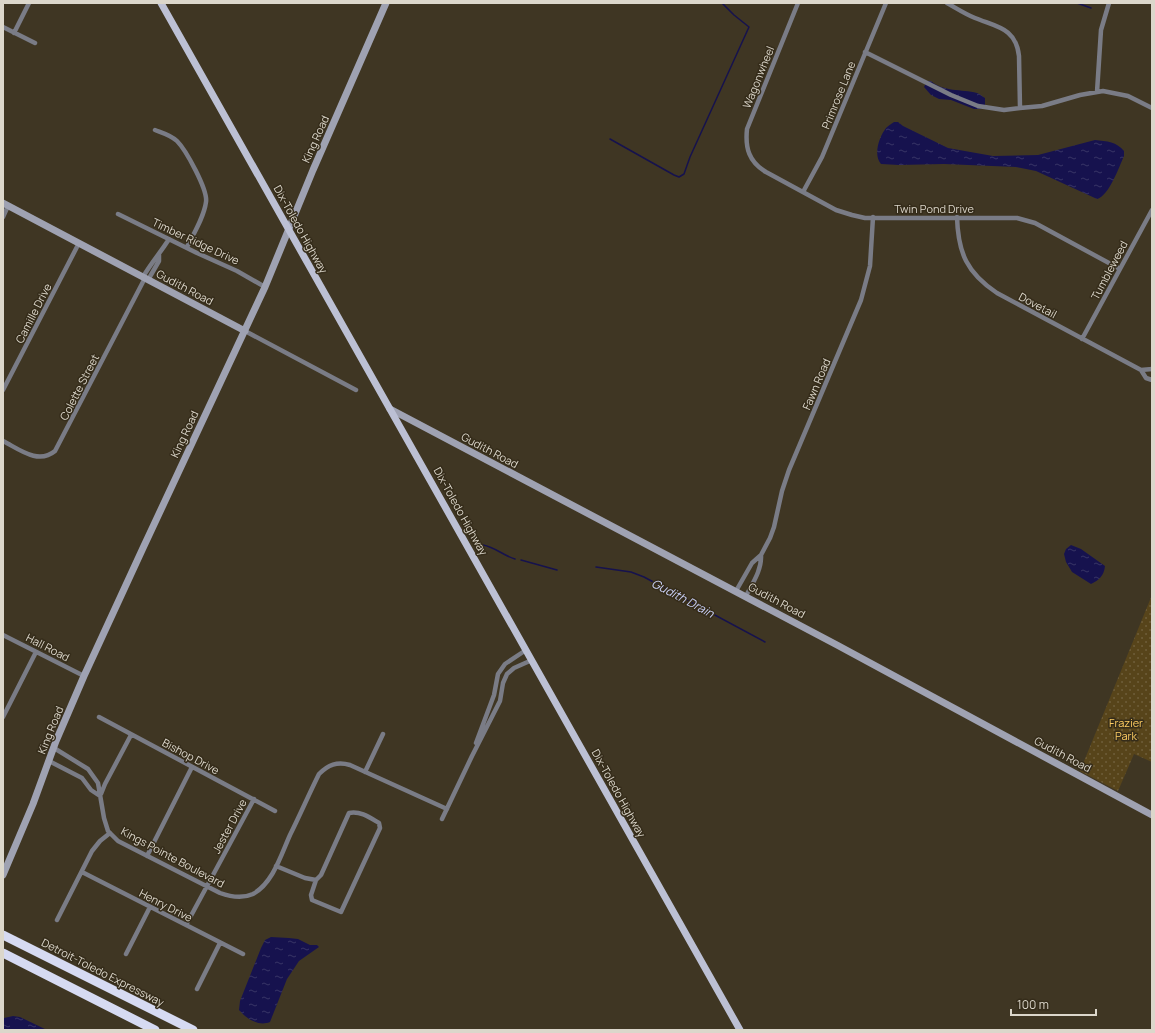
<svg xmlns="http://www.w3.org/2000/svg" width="1155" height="1033" font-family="Manrope,sans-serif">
  <defs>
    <pattern id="park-dots" width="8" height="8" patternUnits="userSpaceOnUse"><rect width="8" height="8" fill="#57441a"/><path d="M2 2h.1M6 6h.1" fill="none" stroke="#6f5e3a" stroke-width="1.8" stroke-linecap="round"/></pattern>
    <pattern id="water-ripples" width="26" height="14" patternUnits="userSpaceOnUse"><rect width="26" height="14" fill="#16124e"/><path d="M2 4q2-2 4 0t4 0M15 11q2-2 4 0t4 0" fill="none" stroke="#373466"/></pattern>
  </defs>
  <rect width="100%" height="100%" fill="#3f3623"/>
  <!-- park -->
  <path fill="url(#park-dots)" d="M 1152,595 L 1152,762 L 1134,754 L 1118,791 L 1080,771 Z"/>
  <!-- water -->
  <path fill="url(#water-ripples)" d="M 927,81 L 931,81 C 943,92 962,89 977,93 C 980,94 983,97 985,98 L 985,105 L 981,109 L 974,109 L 951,100 L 939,99 L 931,95 L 924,87 Z
    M 894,122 L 898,122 L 903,126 L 948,148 L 993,156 L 1038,155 L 1095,140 C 1107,141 1117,142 1124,151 L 1124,156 C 1119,167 1109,196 1097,199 L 1036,171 L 1016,167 L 944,164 L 899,165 L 881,164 C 873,155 879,137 886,128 C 888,126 891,124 894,122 Z
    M 1071,545 L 1081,549 L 1105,566 C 1104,576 1099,580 1091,584 L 1072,572 L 1066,562 L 1064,554 L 1066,549 Z
    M 271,937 L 289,938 L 298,939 L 310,945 L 317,945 L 319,947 L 299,961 L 287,979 L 270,1022 C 258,1027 246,1018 239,1010 L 240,1001 L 261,948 L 265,940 Z
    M 13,1016 L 20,1017 L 47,1030 L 3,1030 L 4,1018 Z"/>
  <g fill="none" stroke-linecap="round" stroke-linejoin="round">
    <!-- stream -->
    <path stroke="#16124e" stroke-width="1.5" d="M 1077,3 L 1091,8
      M 610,139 L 674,175 L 679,177 L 684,174 L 690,157 L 749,27 L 734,15 L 722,3
      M 483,545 C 495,547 504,556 515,559
      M 521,560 L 557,570
      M 596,567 L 631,572 L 644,577 L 765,642"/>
    <!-- street -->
    <path stroke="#7a7c86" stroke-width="4.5" d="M 798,3 L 747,129 C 745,148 749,162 766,172 L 836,210 L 852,215 L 865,218 L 1017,218 L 1035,223 L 1120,269
      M 947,3 C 956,8 965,14 975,18 C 997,27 1016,28 1019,56 L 1020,108 L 1042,106 L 1080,95 L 1103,91 L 1128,96 L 1152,108
      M 3,27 L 35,43
      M 14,33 L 29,3
      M 865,52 L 951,95 L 978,106 L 1004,110 L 1020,108
      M 1097,92 L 1101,30 L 1109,3
      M 155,130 C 163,133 171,135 177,141 C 186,150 208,190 206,202 C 204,217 194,233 187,247
      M 803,192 L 822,157 L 886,3
      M 118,214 L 197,253 L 237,271 L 265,287
      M 3,217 L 8,206
      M 957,217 C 958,253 967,273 997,293 L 1141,370 L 1152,369
      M 143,277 C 151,263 161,252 169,239
      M 148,280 L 159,261 L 159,255
      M 245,331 L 356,390
      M 1082,339 L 1152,210
      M 1141,370 L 1146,378 L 1152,380
      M 3,390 L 79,243
      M 3,441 C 19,449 38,465 55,451 L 145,278
      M 736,591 L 752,563 L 761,555 L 770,538 L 774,527 L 782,491 L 789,470 L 861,300 L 870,266 L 873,217
      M 746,596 C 752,584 762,570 761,555
      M 3,635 L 84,676
      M 3,717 L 36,652
      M 99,717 L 275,811
      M 476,743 L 494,695 L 498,674 L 505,664 L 526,650
      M 54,748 L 88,769 L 98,783 L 104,818 L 108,831 L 118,841 L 220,893 C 231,897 242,899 253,894 C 273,883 281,855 290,835 C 300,815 309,794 319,774 C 328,765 337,761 350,765 L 447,809
      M 49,761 L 82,778 L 91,790 L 100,796
      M 365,772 L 383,734
      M 101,794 L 105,784 L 131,735
      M 442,819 L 472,756 L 500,701 L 503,683 L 507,674 L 514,668 L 532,660
      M 147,856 L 192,767
      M 276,866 L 305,878 L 316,880 L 321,875 L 349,813 C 361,811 369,817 379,823 L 380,828 L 341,912 L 312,900 L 311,895 L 316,880
      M 82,872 L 243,954
      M 57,920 L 92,851 L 100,841 L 110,833
      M 186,925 L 254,799
      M 126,954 L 150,907
      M 197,989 L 220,943"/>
    <!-- secondary -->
    <path stroke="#9fa2b2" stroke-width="7" d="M 3,203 L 245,331
      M 390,409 L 837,645 L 1152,815
      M 3,875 L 33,804 L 56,741 L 84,676 L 143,548 L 265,287 L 313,170 L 386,3"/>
    <!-- primary -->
    <path stroke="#bcc0d4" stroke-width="7" d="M 161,3 L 740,1030"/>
    <!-- highway -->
    <path stroke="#d6daf2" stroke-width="9" d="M 3,935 L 193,1030
      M 3,953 L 155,1030"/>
  </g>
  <g text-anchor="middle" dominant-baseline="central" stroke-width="3" stroke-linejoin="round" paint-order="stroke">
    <!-- street labels -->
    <g font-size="11" fill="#dcd7cb" stroke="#352c1a">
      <text transform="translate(758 77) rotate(-68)">Wagonwheel</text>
      <text transform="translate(838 95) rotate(-68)">Primrose Lane</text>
      <text transform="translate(315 139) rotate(-66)">King Road</text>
      <text x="934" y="208">Twin Pond Drive</text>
      <text transform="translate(301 229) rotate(61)">Dix-Toledo Highway</text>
      <text transform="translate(196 241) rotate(25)">Timber Ridge Drive</text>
      <text transform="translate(1109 270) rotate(-62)">Tumbleweed</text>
      <text transform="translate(185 287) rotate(28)">Gudith Road</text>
      <text transform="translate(1038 305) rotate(28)">Dovetail</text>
      <text transform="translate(33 313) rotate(-63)">Camille Drive</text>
      <text transform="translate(816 384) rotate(-67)">Fawn Road</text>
      <text transform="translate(79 387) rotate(-63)">Colette Street</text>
      <text transform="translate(184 434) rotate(-65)">King Road</text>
      <text transform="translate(490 450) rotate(28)">Gudith Road</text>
      <text transform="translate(461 511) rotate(61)">Dix-Toledo Highway</text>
      <text transform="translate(777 600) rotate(28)">Gudith Road</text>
      <text transform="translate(48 647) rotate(27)">Hall Road</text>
      <text transform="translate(50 730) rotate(-68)">King Road</text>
      <text transform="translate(1063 754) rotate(28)">Gudith Road</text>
      <text transform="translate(191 756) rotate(28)">Bishop Drive</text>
      <text transform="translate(619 793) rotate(61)">Dix-Toledo Highway</text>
      <text transform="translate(229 826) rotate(-62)">Jester Drive</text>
      <text transform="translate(173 857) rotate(28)">Kings Pointe Boulevard</text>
      <text transform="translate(166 905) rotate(27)">Henry Drive</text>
      <text transform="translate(103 972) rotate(27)">Detroit-Toledo Expressway</text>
    </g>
    <!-- park labels -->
    <g font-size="11" fill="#fecd62" stroke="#352c1a">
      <text x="1126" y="722">Frazier<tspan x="1126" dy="13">Park</tspan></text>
    </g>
    <!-- water labels -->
    <g font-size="12" font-style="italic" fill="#cad1f8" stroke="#352c1a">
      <text transform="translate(683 598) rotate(28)">Gudith Drain</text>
    </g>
  </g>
  <!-- border -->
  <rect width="1155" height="1033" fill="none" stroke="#dcd7cb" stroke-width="8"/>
  <!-- scale -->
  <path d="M1011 1009v6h85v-6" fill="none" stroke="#dcd7cb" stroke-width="2"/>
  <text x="1017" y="1009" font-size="12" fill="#dcd7cb" stroke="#352c1a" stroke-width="3" paint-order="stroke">100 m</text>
</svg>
